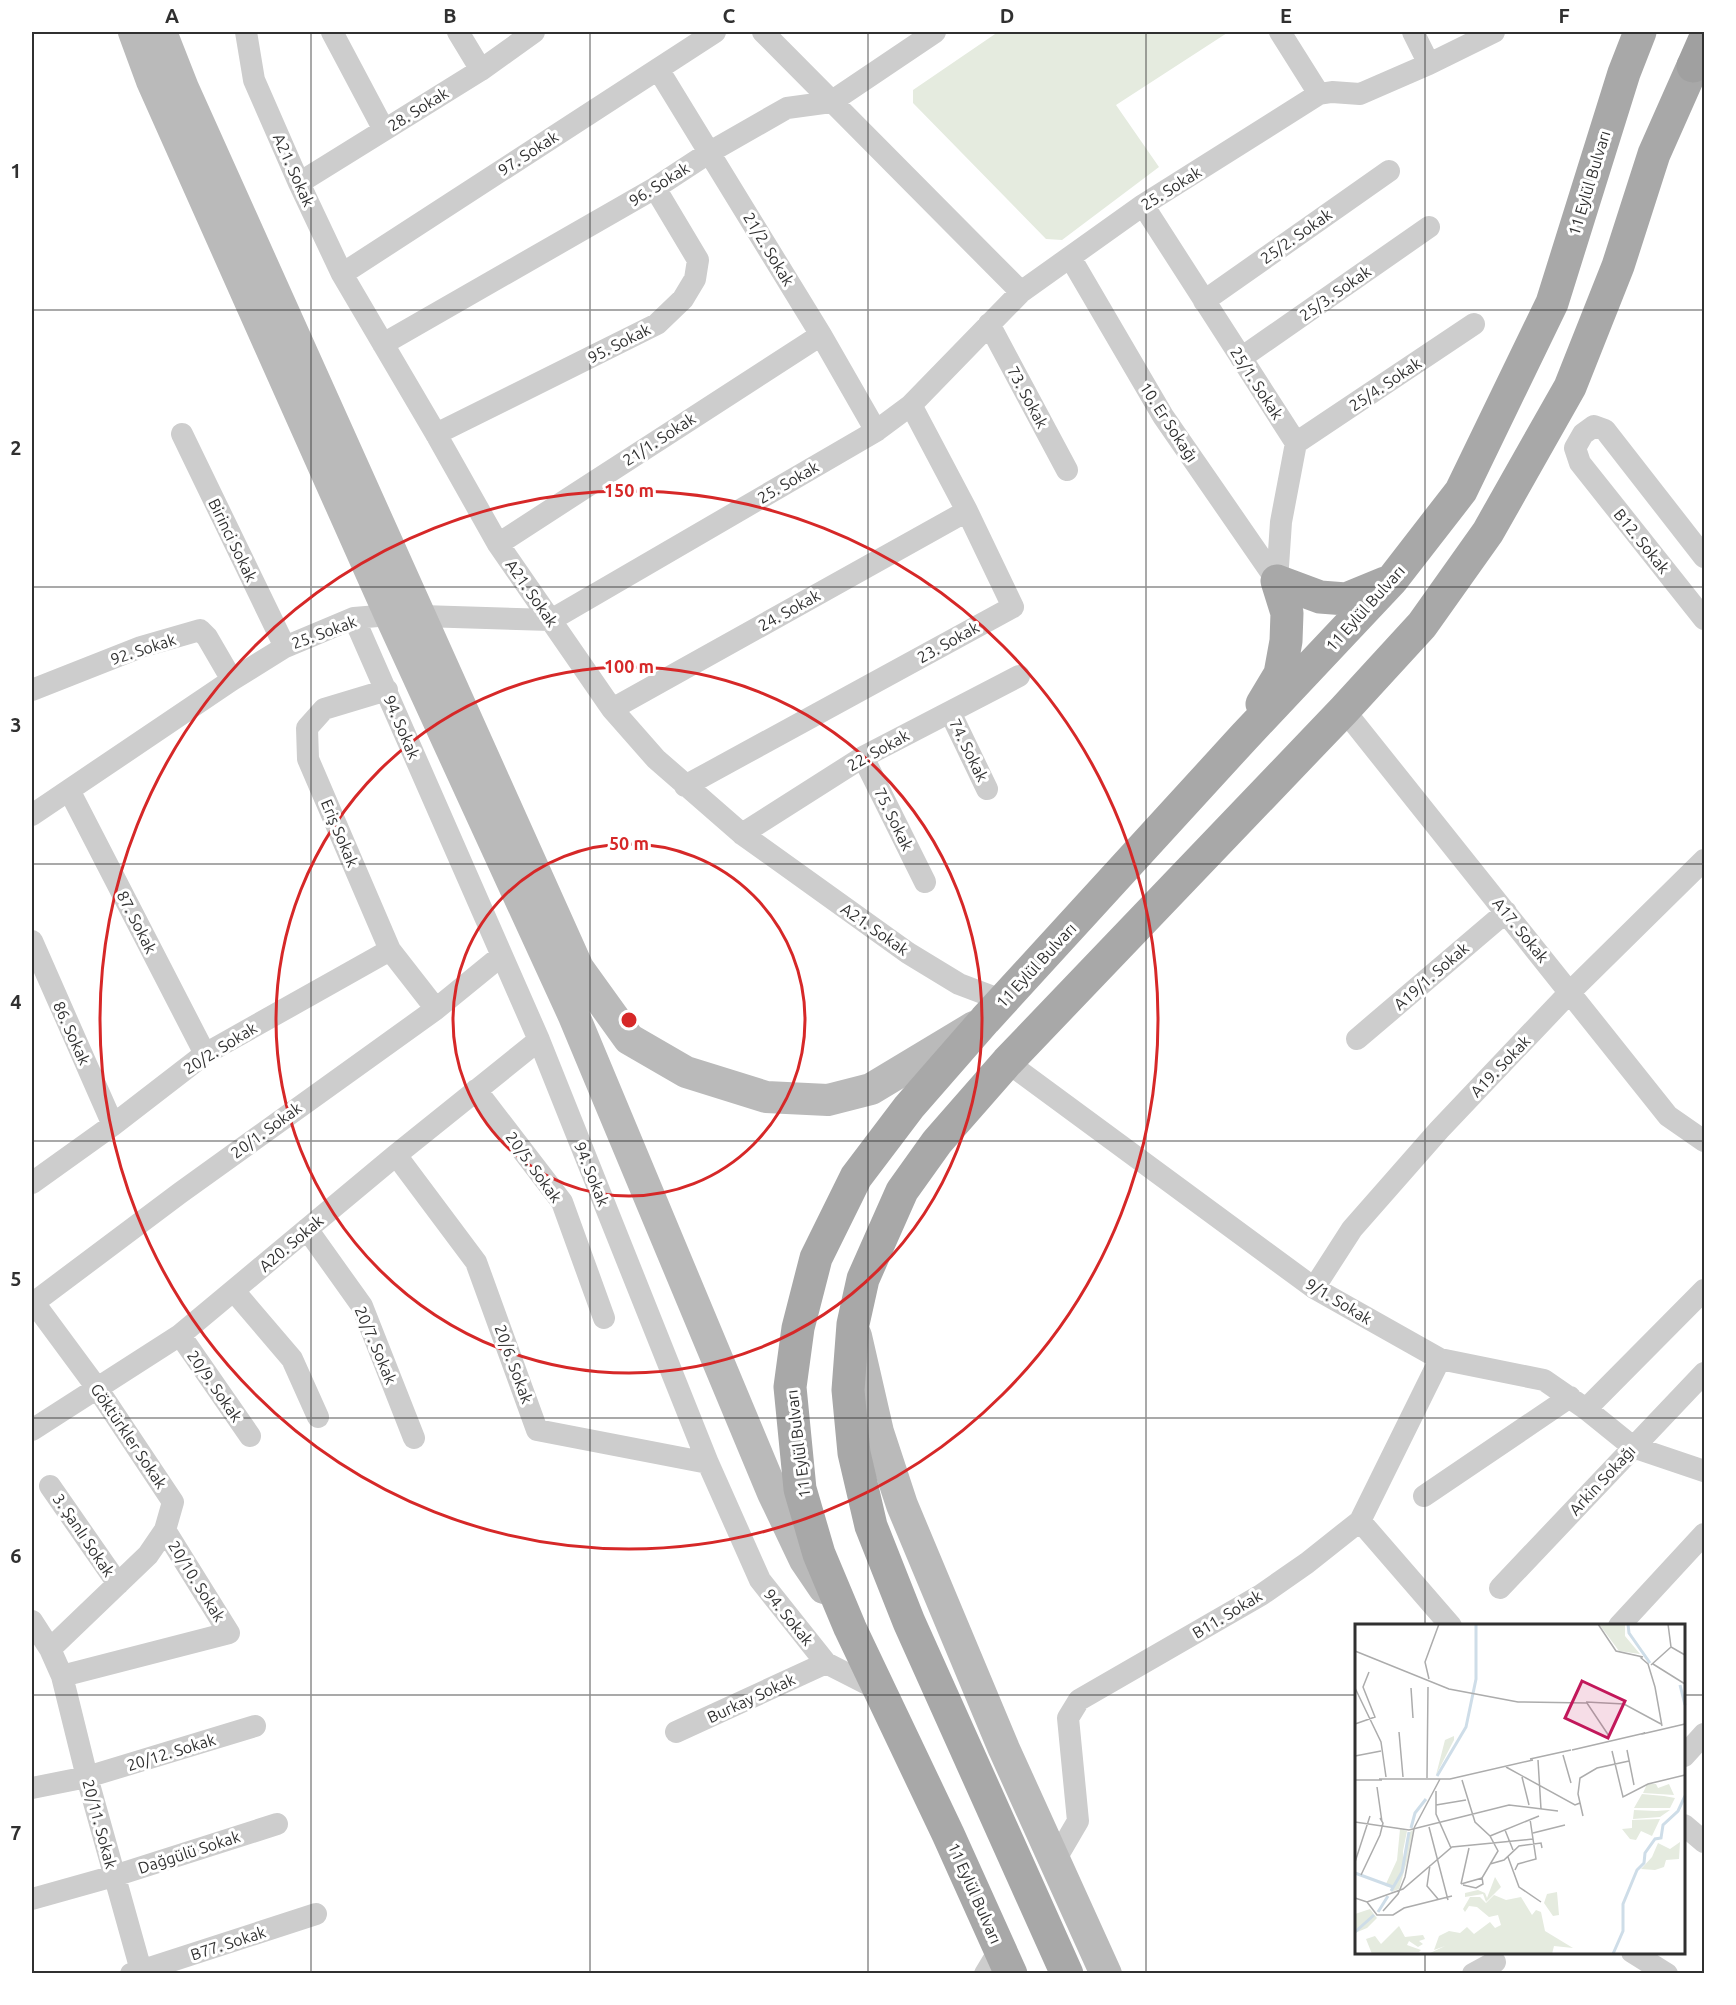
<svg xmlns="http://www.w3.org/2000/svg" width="1736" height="2005" font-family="Ubuntu,sans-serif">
  <rect width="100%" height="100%" fill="#fff"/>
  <!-- green -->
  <path fill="#e5ebdf" d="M 998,32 L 1226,32 L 1227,33 L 1116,105 L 1159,167 L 1062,240 L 1046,239 L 913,103 L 913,90 Z"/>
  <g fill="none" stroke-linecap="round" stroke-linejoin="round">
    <!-- minor -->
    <path stroke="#cdcdcd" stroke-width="22" d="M 246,32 L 254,80 L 299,183 L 342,274 L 436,434 L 498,544 L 612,709 L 656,759 L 742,834 L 908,953 L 959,984 L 1004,1001
      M 332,32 L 384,130
      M 458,32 L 481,70
      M 763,32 L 1021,292
      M 1280,32 L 1319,94
      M 1413,32 L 1429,64
      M 658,69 L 821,335 L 876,431
      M 299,183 L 481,70 L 534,32
      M 1143,205 L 1296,443 L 1281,522 L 1277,581
      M 1070,257 L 1163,416 L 1277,581
      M 342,274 L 715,32
      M 1204,301 L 1389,171
      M 989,324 L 1067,470
      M 383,344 L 655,188 L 710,152 L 787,108 L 831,102 L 935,32
      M 1241,358 L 1429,227
      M 182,434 L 285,647
      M 436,434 L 657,324 L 683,299 L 695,279 L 698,260 L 655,188
      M 1296,443 L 1474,324
      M 498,544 L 821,335
      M 1704,557 L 1605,430 L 1594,426 L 1583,434 L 1575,448 L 1580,463 L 1704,619
      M 354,618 L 539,1040 L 708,1463 L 760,1580 L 826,1663 L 879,1690
      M 32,690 L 141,647 L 200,630 L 207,637 L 232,680
      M 387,690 L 324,709 L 307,728 L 308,759 L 390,950 L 436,1009
      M 612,709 L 967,511
      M 1344,710 L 1668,1116 L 1704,1141
      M 950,712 L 987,789
      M 863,757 L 925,882
      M 685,786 L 1013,607 L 967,511 L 911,405
      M 69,790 L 205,1054
      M 32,815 L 232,680 L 285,647 L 354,618 L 390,615 L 551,620 L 876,431 L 911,405 L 1021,292 L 1143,205 L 1319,94 L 1332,92 L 1360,94 L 1429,64 L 1494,32
      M 742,834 L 863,757 L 1019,676
      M 32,941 L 113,1125
      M 1357,1039 L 1506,912
      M 1007,1062 L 1314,1288 L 1440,1359 L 1544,1380 L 1586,1409 L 1633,1447 L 1704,1471
      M 476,1090 L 562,1202 L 604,1318
      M 396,1155 L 476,1262 L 537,1430 L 708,1463
      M 32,1183 L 113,1125 L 205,1054 L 390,950
      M 307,1229 L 362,1306 L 414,1438
      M 1314,1288 L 1352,1229 L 1439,1130 L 1570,992 L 1704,860
      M 234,1291 L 292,1359 L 318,1417
      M 32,1300 L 97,1388 L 173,1502 L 165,1530 L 148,1555 L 50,1649
      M 32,1304 L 180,1193 L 436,1009 L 501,956
      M 180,1335 L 250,1436
      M 1586,1409 L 1704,1290
      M 32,1430 L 180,1335 L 396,1155 L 539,1040
      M 50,1486 L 118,1584
      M 1424,1496 L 1570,1397
      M 1360,1521 L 1451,1626
      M 1500,1588 L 1704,1373
      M 32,1621 L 50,1649 L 62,1676 L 87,1777 L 142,1974
      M 1619,1626 L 1704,1534
      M 62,1676 L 229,1633 L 165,1530
      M 676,1732 L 826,1663
      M 1684,1756 L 1704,1734
      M 32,1788 L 87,1777 L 255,1726
      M 1684,1825 L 1704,1842
      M 1054,1862 L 1078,1821 L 1068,1718 L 1079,1700 L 1261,1595 L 1307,1563 L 1360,1521 L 1440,1359
      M 32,1899 L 114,1876 L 277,1824
      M 1632,1952 L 1667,1974
      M 131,1974 L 316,1914
      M 985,1974 L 1000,1949
      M 1473,1974 L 1495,1962"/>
    <!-- secondary -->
    <path stroke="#bababa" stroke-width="32" d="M 134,32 L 152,81 L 390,615 L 574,1016 L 773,1493 L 805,1560 L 824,1588
      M 161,32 L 183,88 L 578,968 L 629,1039 L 686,1072 L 766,1097 L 828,1100 L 871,1089 L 974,1027
      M 856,1336 L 878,1432 L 902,1505 L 1004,1749 L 1106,1974"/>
    <!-- primary -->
    <path stroke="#a8a8a8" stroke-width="33" d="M 1277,581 L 1320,597 L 1346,599 L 1385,583
      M 1262,704 L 1280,674 L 1286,641 L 1287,613 L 1277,581
      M 1011,1974 L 948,1834 L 850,1628 L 819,1554 L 800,1489 L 790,1387 L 798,1328 L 816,1258 L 856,1177 L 909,1107 L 985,1020 L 1244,737 L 1392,580 L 1461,491 L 1552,303 L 1624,73 L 1640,32
      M 1067,1974 L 909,1622 L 871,1526 L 854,1453 L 848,1390 L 853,1324 L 863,1279 L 902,1191 L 937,1142 L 1007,1062 L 1344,710 L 1422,625 L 1488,532 L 1570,387 L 1618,266 L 1654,154 L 1693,66"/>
    <!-- trunk -->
    <path stroke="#a0a0a0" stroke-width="33" d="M 1693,66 L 1704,41"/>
  </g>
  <!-- grid -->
  <path fill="none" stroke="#303030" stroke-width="1.5" stroke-opacity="0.55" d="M 311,32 L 311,1974M 590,32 L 590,1974M 868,32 L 868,1974M 1146,32 L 1146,1974M 1425,32 L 1425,1626M 32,310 L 1704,310M 32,587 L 1704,587M 32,864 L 1704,864M 32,1141 L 1704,1141M 32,1418 L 1704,1418M 32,1695 L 1356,1695M 1684,1695 L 1704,1695M 1425,1952 L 1425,1974"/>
  <!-- distance rings -->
  <g fill="none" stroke="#d62828" stroke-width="3">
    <circle cx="629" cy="1020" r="176"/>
    <circle cx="629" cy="1020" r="353"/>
    <circle cx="629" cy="1020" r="529"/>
  </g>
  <g text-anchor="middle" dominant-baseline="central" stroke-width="6" stroke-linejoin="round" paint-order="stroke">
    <!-- street labels -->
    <g font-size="16" fill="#303030" stroke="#fff">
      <text transform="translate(418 109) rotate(-32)">28. Sokak</text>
      <text transform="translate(528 153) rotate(-33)">97. Sokak</text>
      <text transform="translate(294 170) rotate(66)">A21. Sokak</text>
      <text transform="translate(1589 183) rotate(-73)">11 Eylül Bulvarı</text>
      <text transform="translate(659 184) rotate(-32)">96. Sokak</text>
      <text transform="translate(1171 188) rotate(-32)">25. Sokak</text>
      <text transform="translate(1296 236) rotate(-35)">25/2. Sokak</text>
      <text transform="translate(769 249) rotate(59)">21/2. Sokak</text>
      <text transform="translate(1335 293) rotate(-35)">25/3. Sokak</text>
      <text transform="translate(619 343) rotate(-27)">95. Sokak</text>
      <text transform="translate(1257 383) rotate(57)">25/1. Sokak</text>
      <text transform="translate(1385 384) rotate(-34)">25/4. Sokak</text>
      <text transform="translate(1028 397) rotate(62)">73. Sokak</text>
      <text transform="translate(1169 422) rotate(57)">10. Er Sokağı</text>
      <text transform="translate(659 439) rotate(-33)">21/1. Sokak</text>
      <text transform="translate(788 482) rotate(-30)">25. Sokak</text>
      <text transform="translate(233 540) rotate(64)">Birinci Sokak</text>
      <text transform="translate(1642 541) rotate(51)">B12. Sokak</text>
      <text transform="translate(532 593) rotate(55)">A21. Sokak</text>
      <text transform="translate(1365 608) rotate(-48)">11 Eylül Bulvarı</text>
      <text transform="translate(789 610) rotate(-29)">24. Sokak</text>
      <text transform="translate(324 632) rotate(-20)">25. Sokak</text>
      <text transform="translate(948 642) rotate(-29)">23. Sokak</text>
      <text transform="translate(143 649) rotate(-18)">92. Sokak</text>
      <text transform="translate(402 727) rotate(67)">94. Sokak</text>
      <text transform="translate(878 750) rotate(-29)">22. Sokak</text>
      <text transform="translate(969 750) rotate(64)">74. Sokak</text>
      <text transform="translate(894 819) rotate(64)">75. Sokak</text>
      <text transform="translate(340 833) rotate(67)">Eriş Sokak</text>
      <text transform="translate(137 922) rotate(63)">87. Sokak</text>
      <text transform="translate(875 929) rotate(35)">A21. Sokak</text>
      <text transform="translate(1521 930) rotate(51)">A17. Sokak</text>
      <text transform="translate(1036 965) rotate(-47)">11 Eylül Bulvarı</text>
      <text transform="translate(1431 976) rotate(-41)">A19/1. Sokak</text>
      <text transform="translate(72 1033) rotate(66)">86. Sokak</text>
      <text transform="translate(220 1048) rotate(-32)">20/2. Sokak</text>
      <text transform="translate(1500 1066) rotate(-46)">A19. Sokak</text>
      <text transform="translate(266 1130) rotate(-36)">20/1. Sokak</text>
      <text transform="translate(534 1167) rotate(54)">20/5. Sokak</text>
      <text transform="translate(592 1174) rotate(68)">94. Sokak</text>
      <text transform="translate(291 1243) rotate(-40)">A20. Sokak</text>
      <text transform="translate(1339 1301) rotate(31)">9/1. Sokak</text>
      <text transform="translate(376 1345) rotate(67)">20/7. Sokak</text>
      <text transform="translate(514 1364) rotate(70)">20/6. Sokak</text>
      <text transform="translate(215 1386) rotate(55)">20/9. Sokak</text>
      <text transform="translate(129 1436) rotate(56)">Göktürkler Sokak</text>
      <text transform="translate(798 1444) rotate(-97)">11 Eylül Bulvarı</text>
      <text transform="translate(1602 1480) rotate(-47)">Arkin Sokağı</text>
      <text transform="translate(84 1535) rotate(56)">3. Şanlı Sokak</text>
      <text transform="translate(197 1581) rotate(58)">20/10. Sokak</text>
      <text transform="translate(1227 1614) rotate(-31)">B11. Sokak</text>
      <text transform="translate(789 1617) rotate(51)">94. Sokak</text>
      <text transform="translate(751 1698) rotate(-25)">Burkay Sokak</text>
      <text transform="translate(171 1752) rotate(-17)">20/12. Sokak</text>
      <text transform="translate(100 1824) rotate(75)">20/11. Sokak</text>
      <text transform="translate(189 1852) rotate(-18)">Dağgülü Sokak</text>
      <text transform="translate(975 1893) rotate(66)">11 Eylül Bulvarı</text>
      <text transform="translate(228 1943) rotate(-18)">B77. Sokak</text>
    </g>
  </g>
  <!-- overview -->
  <g transform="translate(1355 1624)">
    <rect width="330" height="330" fill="#fff"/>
    <path d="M 244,0 L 270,0 L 270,12 L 285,30 L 264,27 ZM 99,112 L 99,116 L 81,151 L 90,116 ZM 292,160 L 301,160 L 303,164 L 314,160 L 319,171 L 288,169 ZM 287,170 L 309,172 L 320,174 L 315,184 L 279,184 ZM 279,186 L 301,187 L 315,186 L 305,193 L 278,195 ZM 305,195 L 297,212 L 286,207 L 281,216 L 275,215 L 267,205 L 277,204 L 277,196 ZM 45,205 L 52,207 L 48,227 L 48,242 L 53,209 L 58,206 L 52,237 L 44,265 L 36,268 L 48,248 L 37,263 L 30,262 L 42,236 ZM 325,218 L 324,235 L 311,236 L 309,243 L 300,246 L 286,245 L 297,233 L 303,219 L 315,225 ZM 140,253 L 146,263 L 131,278 L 128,270 L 110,273 L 110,269 L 123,266 L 130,269 L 132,274 ZM 202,268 L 204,291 L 198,292 L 189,279 L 192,270 ZM 139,271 L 151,276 L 166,273 L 177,291 L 181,286 L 186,288 L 190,307 L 218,324 L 199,322 L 197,330 L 73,330 L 90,322 L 79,326 L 84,312 L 94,307 L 105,309 L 112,303 L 119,310 L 135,298 L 140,304 L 146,301 L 143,291 L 134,293 L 122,283 L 114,282 L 110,288 L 108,285 L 115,273 L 125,273 L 131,279 ZM 15,285 L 22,294 L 12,304 L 0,309 L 0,290 ZM 44,302 L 50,313 L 68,311 L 70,315 L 64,317 L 68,320 L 63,323 L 54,317 L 52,321 L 66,326 L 64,328 L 17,330 L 11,315 L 20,312 L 26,320 Z" fill="#e5ebdf"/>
    <path fill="none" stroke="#cedde8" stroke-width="3" d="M 273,0 L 274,9 L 295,39M 325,61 L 330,81M 82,152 L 111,103 L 121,55 L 121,0M 56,204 L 60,189 L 71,175M 0,249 L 38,263M 36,267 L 47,248 L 54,208M 23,288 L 33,272M 0,308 L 19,291M 258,330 L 268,307 L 268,280 L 282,246 L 289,239 L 290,229 L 300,215 L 306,214 L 308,201 L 323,187 L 330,172"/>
    <path fill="none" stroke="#acacac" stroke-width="1.5" d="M 243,0 L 261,27 L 288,33M 313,0 L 316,23 L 330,31M 0,27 L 94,65 L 163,78 L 232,79 L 254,112M 285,33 L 293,40 L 300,63 L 307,102M 298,40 L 330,60M 296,41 L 316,23M 74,55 L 70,38 L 84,0M 0,64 L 26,118 L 31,153M 56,64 L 58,94M 231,78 L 269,80 L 306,100M 0,100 L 20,93 L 8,63 L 14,48M 44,108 L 48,153M 287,110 L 330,100M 217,126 L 290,109M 272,126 L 279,161M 257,127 L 268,173 L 293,160 L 330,151M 208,131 L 216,159M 0,132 L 26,127M 175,135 L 216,126M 183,136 L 186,185M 151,143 L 220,181 L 225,179M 167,153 L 174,181M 72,154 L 73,63M 24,155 L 95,155 L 178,136M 0,156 L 27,156M 22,163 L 27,198M 81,167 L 81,190 L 96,224M 81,181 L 111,176M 228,192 L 223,170 L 225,154 L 242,144 L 274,137M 0,198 L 54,206 L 154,181 L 203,187M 74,203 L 93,276M 59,204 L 85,155M 150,206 L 158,226M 178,209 L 210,201M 135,212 L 184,192M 153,233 L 164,263 L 186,278M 0,238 L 15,192M 135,240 L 149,236 L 164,222 L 186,219 L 187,224M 75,241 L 72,262 L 83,275M 160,246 L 163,240 L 181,235 L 175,195M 6,251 L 25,211 L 28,199 L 25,194M 106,260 L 127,254 L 143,227 L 135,212 L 120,198 L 107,156M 106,260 L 114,224M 108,261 L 121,264 L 128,260 L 127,253M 0,274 L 12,278 L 48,265 L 97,223 L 178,215M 12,278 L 22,291 L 38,291 L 49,284 L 97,272M 28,287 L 43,270 L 50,253 L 59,205"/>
    <path fill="#c2185b" fill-opacity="0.15" stroke="#c2185b" stroke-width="3" d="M 227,57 L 270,77 L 253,114 L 210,94 Z"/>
    <rect width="330" height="330" fill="none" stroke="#303030" stroke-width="3"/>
  </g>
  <circle cx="629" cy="1020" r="9" fill="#d62828" stroke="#fff" stroke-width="3"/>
  <g font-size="18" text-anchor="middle" font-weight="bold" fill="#d62828" stroke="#fff" stroke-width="6" stroke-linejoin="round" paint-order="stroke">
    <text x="629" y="497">150 m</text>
    <text x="629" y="673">100 m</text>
    <text x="629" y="850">50 m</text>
  </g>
  <!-- border -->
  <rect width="1736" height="2005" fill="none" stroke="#ffffff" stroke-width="66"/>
  <rect x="33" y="33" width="1670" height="1939" fill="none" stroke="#303030" stroke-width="2"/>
  <g font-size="20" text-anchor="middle" font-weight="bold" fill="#303030">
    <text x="172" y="23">A</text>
    <text x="450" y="23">B</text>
    <text x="729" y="23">C</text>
    <text x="1007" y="23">D</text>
    <text x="1286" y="23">E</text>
    <text x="1564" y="23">F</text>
    <text x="16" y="178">1</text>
    <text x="16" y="455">2</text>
    <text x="16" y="732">3</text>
    <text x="16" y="1009">4</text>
    <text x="16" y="1286">5</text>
    <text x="16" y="1563">6</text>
    <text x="16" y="1840">7</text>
  </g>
</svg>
